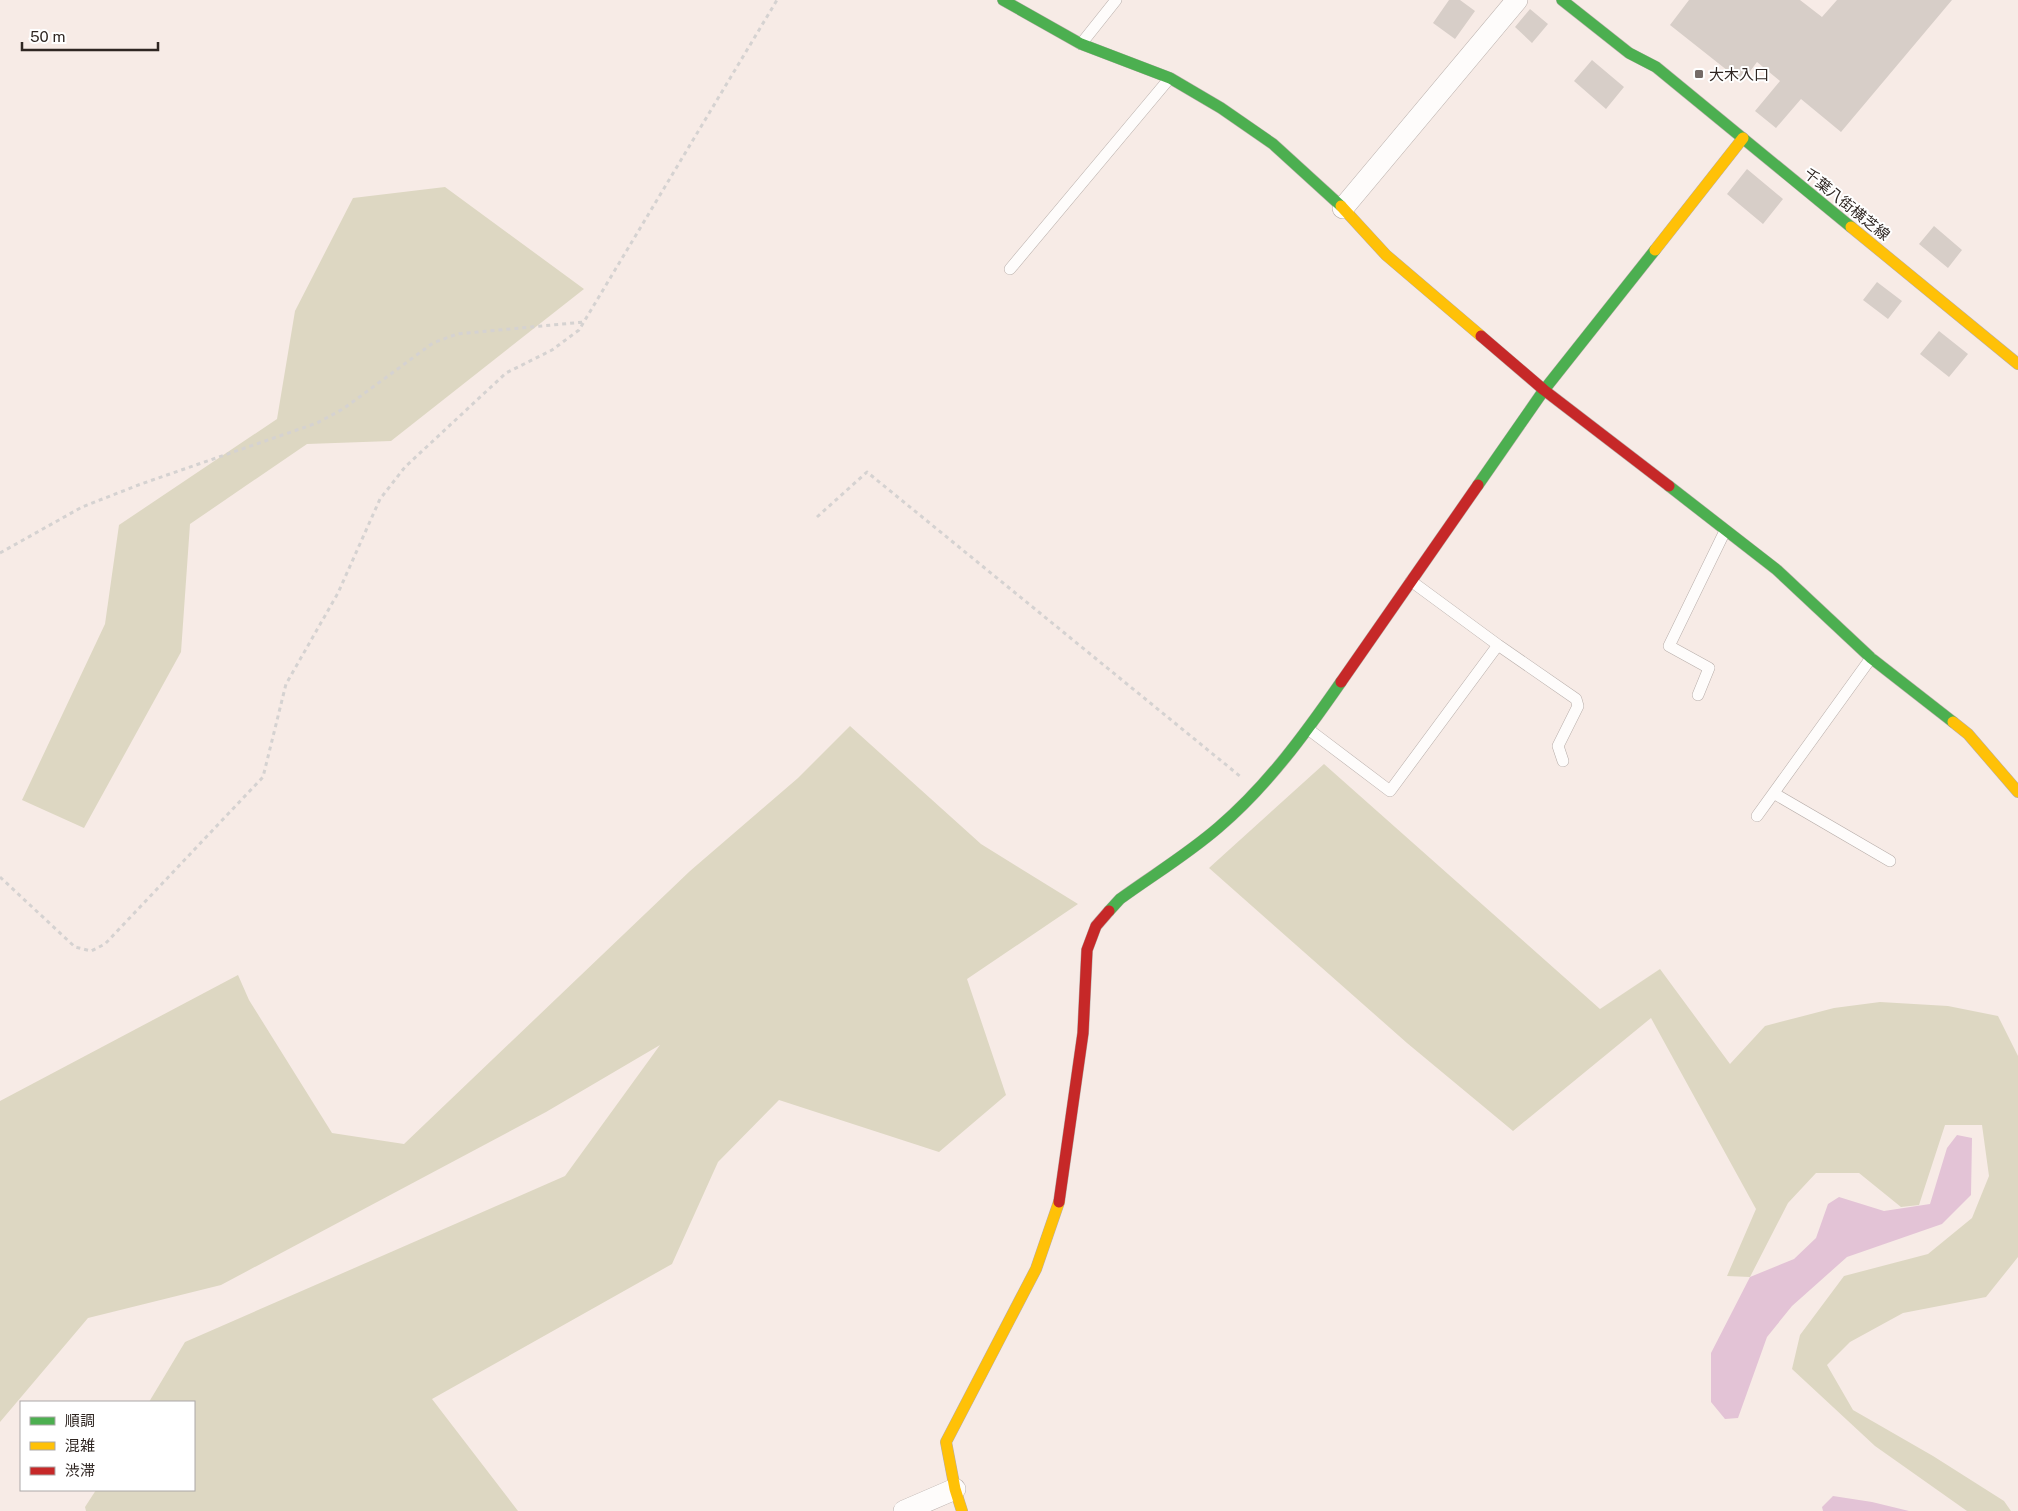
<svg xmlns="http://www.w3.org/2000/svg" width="2018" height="1511" font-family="'Public Sans','Noto Sans JP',sans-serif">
  <rect width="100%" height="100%" fill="#f7ebe6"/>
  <!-- green -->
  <path fill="#ddd7c2" d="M 445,187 L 584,289 L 391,441 L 307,444 L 190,524 L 181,652 L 84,828 L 22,800 L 105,624 L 119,525 L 277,419 L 295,311 L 353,198 Z
    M 850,726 L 981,844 L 1078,904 L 967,979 L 1006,1095 L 939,1152 L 779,1100 L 718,1162 L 672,1264 L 432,1399 L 518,1511 L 86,1511 L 85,1507 L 96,1490 L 194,1490 L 194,1402 L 149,1402 L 185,1342 L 565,1176 L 660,1045 L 546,1112 L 221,1285 L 88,1318 L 0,1422 L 0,1101 L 238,975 L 249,1000 L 332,1133 L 404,1144 L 690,871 L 798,778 Z
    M 1324,764 L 1600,1009 L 1660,969 L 1730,1064 L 1765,1026 L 1834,1008 L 1880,1002 L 1948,1006 L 1998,1016 L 2018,1056 L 2018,1257 L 1986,1297 L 1903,1313 L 1850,1342 L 1827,1365 L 1853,1410 L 1933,1456 L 2004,1501 L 2011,1511 L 1967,1511 L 1875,1446 L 1792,1369 L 1800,1335 L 1844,1276 L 1928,1254 L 1972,1218 L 1989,1176 L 1982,1125 L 1945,1125 L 1919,1205 L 1901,1207 L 1859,1173 L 1816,1173 L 1788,1203 L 1750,1277 L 1727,1276 L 1756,1209 L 1651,1018 L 1513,1131 L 1407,1043 L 1209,868 Z"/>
  <!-- water -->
  <path fill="#e3c3d6" d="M 1957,1135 L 1972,1138 L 1971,1195 L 1942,1224 L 1847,1257 L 1792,1306 L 1767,1337 L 1738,1418 L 1725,1419 L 1711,1402 L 1711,1353 L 1750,1277 L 1794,1259 L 1816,1238 L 1828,1204 L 1839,1197 L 1884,1211 L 1930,1204 L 1947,1148 Z
    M 1833,1496 L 1872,1502 L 1909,1511 L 1823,1511 L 1822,1507 Z"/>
  <!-- building -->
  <path fill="#d7cec8" d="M 1449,0 L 1460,0 L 1475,11 L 1455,39 L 1433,23 Z
    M 1689,0 L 1800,0 L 1822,17 L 1837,0 L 1952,0 L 1841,132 L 1801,99 L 1776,128 L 1755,111 L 1780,81 L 1757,62 L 1742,82 L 1670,25 Z
    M 1530,9 L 1548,24 L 1532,43 L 1515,27 Z
    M 1592,60 L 1624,87 L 1606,109 L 1574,81 Z
    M 1747,169 L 1783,199 L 1763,224 L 1727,194 Z
    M 1934,226 L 1962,250 L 1948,268 L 1919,244 Z
    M 1877,282 L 1902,301 L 1888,319 L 1863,300 Z
    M 1939,331 L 1968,354 L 1949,377 L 1920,354 Z"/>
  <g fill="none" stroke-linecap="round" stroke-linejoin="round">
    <!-- lane casing -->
    <g stroke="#b7ada9" stroke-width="12">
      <path id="lane" d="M 1081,44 L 1116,0
        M 1010,269 L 1169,79
        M 1498,645 L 1576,699 L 1578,706 L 1558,746 L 1563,761
        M 1698,695 L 1709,668 L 1669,646 L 1725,531
        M 1308,729 L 1390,791 L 1498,645 L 1411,581
        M 1775,794 L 1890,861
        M 1757,816 L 1871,658"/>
    </g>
    <!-- street casing -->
    <g stroke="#b7ada9" stroke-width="22">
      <path id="street" d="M 1343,208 L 1517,0
        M 904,1511 L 955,1489"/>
    </g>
    <!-- fast casing -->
    <g stroke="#b7ada9" stroke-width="12">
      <path id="fast" d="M 1003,0 L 1081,44 L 1170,78 L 1221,108 L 1273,144 L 1341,206
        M 1562,0 L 1629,53 L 1656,67 L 1851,227
        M 1478,485 L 1544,390 L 1655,250
        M 1669,486 L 1777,570 L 1871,658 L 1953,722
        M 1109,911 L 1120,899 C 1153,875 1188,854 1219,827 C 1267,786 1305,734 1341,682"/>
    </g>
    <!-- slow casing -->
    <g stroke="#b7ada9" stroke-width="12">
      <path id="slow" d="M 1341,206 L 1386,255 L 1481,336
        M 1851,227 L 2018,364
        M 1655,250 L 1743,138
        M 1953,722 L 1968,734 L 2018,792
        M 962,1511 L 955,1489 L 946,1442 L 1036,1269 L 1059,1202"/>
    </g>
    <!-- jam casing -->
    <g stroke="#b7ada9" stroke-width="12">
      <path id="jam" d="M 1481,336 L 1544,390 L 1669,486
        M 1341,682 L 1478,485
        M 1059,1202 L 1083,1033 L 1087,950 L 1096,926 L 1109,911"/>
    </g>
    <!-- path -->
    <path stroke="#d5d2d1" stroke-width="3" stroke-dasharray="4 4" stroke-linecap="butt" d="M 817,517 L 867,472 L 1241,777
      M 0,553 L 82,507 L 141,484 L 317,423 L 343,409 L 433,343 L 457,334 L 584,322
      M 0,877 L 75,947 L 91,951 L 105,944 L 263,777 L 286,684 L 338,593 L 380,499 L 405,467 L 506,373 L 552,350 L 579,330 L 777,0"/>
    <!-- lane -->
    <use href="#lane" stroke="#fefcfb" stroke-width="11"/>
    <!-- street -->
    <use href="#street" stroke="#fefcfb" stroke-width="21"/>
    <!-- fast -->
    <use href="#fast" stroke="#4caf50" stroke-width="11"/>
    <!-- slow -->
    <use href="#slow" stroke="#ffc107" stroke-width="11"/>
    <!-- jam -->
    <use href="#jam" stroke="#c62828" stroke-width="11"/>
  </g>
  <!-- markers -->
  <rect fill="#756b67" stroke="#fff" stroke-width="2" x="1694" y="69" width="10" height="10" rx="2.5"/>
  <g text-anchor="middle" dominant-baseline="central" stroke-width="4" stroke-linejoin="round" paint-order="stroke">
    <!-- poi labels -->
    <g font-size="15" fill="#2f2622" stroke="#fff" text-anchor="start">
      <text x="1709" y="74">大木入口</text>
    </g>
    <!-- street labels -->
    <g font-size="15" fill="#2f2622" stroke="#fff">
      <text transform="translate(1847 204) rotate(39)">千葉八街横芝線</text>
    </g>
  </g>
  <!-- legend -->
  <rect x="20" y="1401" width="175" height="90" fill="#ffffff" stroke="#aca8a7"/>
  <rect x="30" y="1417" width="25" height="8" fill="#4caf50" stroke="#aca8a7"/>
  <text x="65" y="1426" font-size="15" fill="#2f2622">順調</text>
  <rect x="30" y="1442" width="25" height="8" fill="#ffc107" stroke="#aca8a7"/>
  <text x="65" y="1451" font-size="15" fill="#2f2622">混雑</text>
  <rect x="30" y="1467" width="25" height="8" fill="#c62828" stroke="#aca8a7"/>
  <text x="65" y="1476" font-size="15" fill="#2f2622">渋滞</text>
  <!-- scale -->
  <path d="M22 42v8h136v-8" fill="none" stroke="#2f2622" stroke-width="2.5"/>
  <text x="30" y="42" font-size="15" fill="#2f2622" stroke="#ffffff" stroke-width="4" paint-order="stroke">50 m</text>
</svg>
